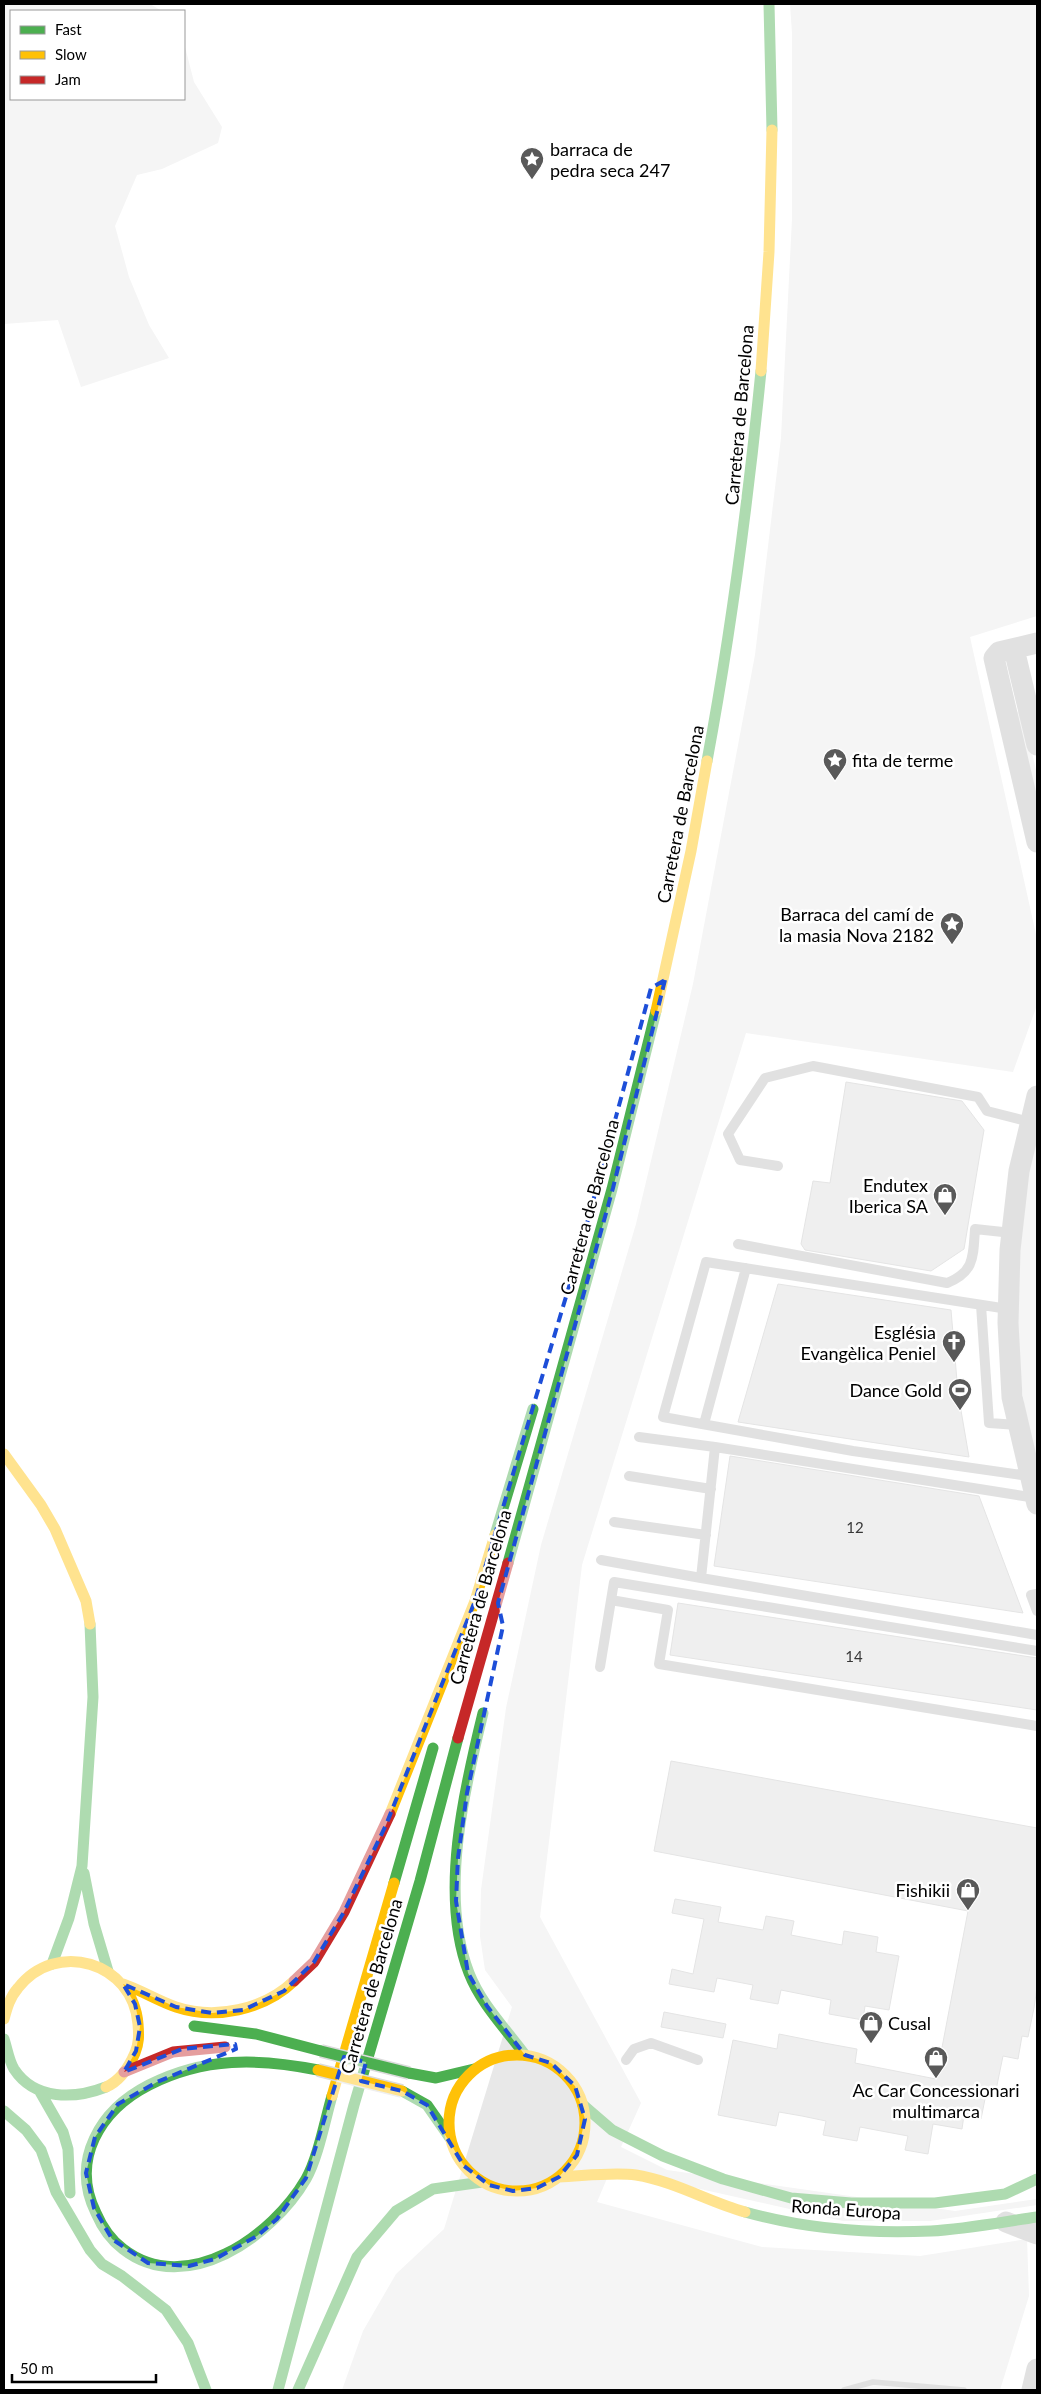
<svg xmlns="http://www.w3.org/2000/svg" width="1041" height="2394" font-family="Lato,sans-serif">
  <rect width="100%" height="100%" fill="#fff"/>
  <!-- green -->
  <path fill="#e8e8e8" d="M 4,4 L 150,4 L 162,11 L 11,11 L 11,99 L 184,99 L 184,43 L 194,82 L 222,127 L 218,143 L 162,169 L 137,175 L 115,226 L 129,277 L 149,325 L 169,358 L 81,387 L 58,320 L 4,324 Z
    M 790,4 L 1037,4 L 1037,616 L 970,637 L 1037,939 L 1037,1005 L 1013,1072 L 746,1033 L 582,1565 L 540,1917 L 641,2103 L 621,2147 L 667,2170 L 955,2211 L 1037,2199 L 1037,2205 L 930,2221 L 843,2221 L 611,2169 L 597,2202 L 762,2247 L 920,2256 L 1027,2239 L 1029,2296 L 1000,2390 L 342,2390 L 363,2331 L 396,2274 L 444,2229 L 512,2007 L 485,1970 L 480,1936 L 481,1890 L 506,1708 L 541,1545 L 636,1224 L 693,984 L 755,655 L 781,438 L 792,219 L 792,33 Z
    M 1022,711 L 1037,774 L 1037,803 L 1016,712 Z
    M 1037,1131 L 1037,1467 C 1008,1358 1013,1241 1037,1131 Z"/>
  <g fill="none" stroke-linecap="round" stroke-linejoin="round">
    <!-- stream -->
    <path stroke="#bababa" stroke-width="5.5" d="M 844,2390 L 873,2382 L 964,2390"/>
  </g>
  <!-- building -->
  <path fill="#dcdcdc" stroke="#c4c4c4" d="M 846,1082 L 962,1101 L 984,1130 L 964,1249 L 931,1271 L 805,1250 L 801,1244 L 813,1181 L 830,1183 Z
    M 778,1284 L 951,1310 L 958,1393 L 969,1457 L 738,1422 Z
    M 730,1456 L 979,1496 L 1023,1613 L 714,1566 Z
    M 678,1603 L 1037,1658 L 1037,1710 L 670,1655 Z
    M 671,1761 L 1037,1828 L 1037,1987 L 1034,2008 L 1028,2037 L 1022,2036 L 1018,2059 L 1003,2056 L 996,2090 L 987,2089 L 981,2119 L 964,2115 L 962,2129 L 933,2124 L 928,2154 L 905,2150 L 908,2136 L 860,2127 L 857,2141 L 823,2135 L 826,2121 L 802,2116 L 779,2112 L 776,2126 L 718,2115 L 733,2040 L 777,2049 L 779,2034 L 824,2043 L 857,2049 L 855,2063 L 936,2079 L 968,1911 L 654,1851 Z
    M 675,1899 L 721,1907 L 718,1922 L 763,1930 L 766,1916 L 794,1921 L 791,1935 L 842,1945 L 844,1931 L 878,1937 L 876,1952 L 899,1956 L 889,2010 L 865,2006 L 863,2020 L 829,2014 L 831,2000 L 781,1990 L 778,2004 L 750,1999 L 753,1985 L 717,1978 L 714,1992 L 669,1984 L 672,1969 L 693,1974 L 704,1919 L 672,1913 Z
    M 664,2012 L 726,2024 L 723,2038 L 661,2027 Z"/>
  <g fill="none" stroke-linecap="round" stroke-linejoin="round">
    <!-- lane -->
    <path stroke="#bdbdbd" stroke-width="10" d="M 778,1166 L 740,1160 L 728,1134 L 765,1078 L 813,1066 L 978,1097 L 987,1111 L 1030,1122
      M 738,1244 L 947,1283 C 975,1272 973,1256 975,1229 L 1012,1233
      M 981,1305 L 989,1423 L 1018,1425
      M 1008,1309 L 706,1262 L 663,1417 L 853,1451 L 1029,1476
      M 704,1424 L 746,1268
      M 639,1437 L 715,1447
      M 629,1476 L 711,1489
      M 1036,1498 L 715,1447 L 701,1578 L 1037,1635
      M 614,1522 L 706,1535
      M 601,1560 L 701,1578
      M 1037,1594 L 1031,1595 L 1037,1611
      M 611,1600 L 668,1610 L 659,1664 L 1037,1726
      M 600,1667 L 614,1582 L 1037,1651
      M 626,2060 L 634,2049 L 651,2043 L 698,2060"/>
    <!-- street -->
    <path stroke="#bdbdbd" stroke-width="21" d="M 1037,643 L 999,652 L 994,658 L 1037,842
      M 1014,649 L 1037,745
      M 1037,1096 L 1019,1171 L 1010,1250 L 1008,1323 L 1012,1397 L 1037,1504
      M 1006,2222 L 1037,2234
      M 1032,2390 L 1037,2369"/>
    <!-- fast -->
    <path stroke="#4caf50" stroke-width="11" d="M 769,4 L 772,130
      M 707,761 C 731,632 748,502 761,371
      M 495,1535 L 533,1409
      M 508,1563 L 612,1189 L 656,1011
      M 483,1713 C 464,1790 439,1896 469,1973 C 481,2004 506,2029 525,2055
      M 84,1873 L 94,1924 L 108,1971
      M 394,1883 L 433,1748
      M 52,1964 L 69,1918 L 82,1866 L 93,1697 L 90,1624
      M 194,2026 L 256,2034 L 321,2051
      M 4,2039 C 7,2048 9,2061 14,2069 C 35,2101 75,2099 106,2087
      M 318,2070 C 258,2058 204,2057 149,2085 C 100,2110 70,2160 96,2213 C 102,2227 111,2240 123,2249 C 186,2298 273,2236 306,2179 C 318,2158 325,2120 332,2096
      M 409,2073 L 436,2078 L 474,2069
      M 39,2090 L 63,2132 L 68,2149 L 70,2193
      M 402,2091 L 427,2105 L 450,2138
      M 583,2105 L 612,2130 L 663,2156 L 723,2179 L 791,2198 L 851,2203 L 935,2203 L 1005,2194 L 1037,2179
      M 4,2111 L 26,2130 L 41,2150 L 56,2192 L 90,2250 L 102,2264 L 122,2276 L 166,2310 L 188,2343 L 206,2390
      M 745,2212 C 806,2229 869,2234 931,2231 C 966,2229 1002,2222 1037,2217
      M 278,2390 L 354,2105 L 420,1881 L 458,1738
      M 298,2390 L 357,2257 L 396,2211 L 433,2189 L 482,2182"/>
    <!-- slow -->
    <path stroke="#ffc107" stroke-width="11" d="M 761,371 L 769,252 L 772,130
      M 656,1011 L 691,851 L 707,761
      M 4,1454 L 41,1505 L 55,1529 L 86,1601 L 90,1624
      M 390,1814 L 475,1601 L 495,1535
      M 123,1984 C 141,1990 158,2001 176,2007 C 215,2020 264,2010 294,1981
      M 4,2019 C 7,2008 10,1997 18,1988 C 56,1939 133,1962 138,2024 C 139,2036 139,2043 135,2053 C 129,2067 120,2081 106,2087
      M449 2123a68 68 0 1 1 136 0a68 68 0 1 1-136 0Z
      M 332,2096 L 394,1883
      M 559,2177 C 584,2176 612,2172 636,2175 C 674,2181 709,2202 745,2212"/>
    <!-- jam -->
    <path stroke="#c62828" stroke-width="11" d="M 458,1738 L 508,1563
      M 294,1981 L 314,1962 L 344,1912 L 390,1814
      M 124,2072 L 173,2052 L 225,2047"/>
    <!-- fast-bridge casing -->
    <g stroke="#dbdbdb" stroke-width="14" stroke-linecap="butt">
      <path id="fast-bridge" d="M 321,2051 L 409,2073"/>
    </g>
    <!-- slow-bridge casing -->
    <g stroke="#dbdbdb" stroke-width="14" stroke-linecap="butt">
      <path id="slow-bridge" d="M 318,2070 L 402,2091"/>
    </g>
    <!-- fast-bridge -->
    <use href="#fast-bridge" stroke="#4caf50" stroke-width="11"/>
    <!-- slow-bridge -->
    <use href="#slow-bridge" stroke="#ffc107" stroke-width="11"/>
  </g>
  <!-- marked area -->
  <path d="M0 0H1041V2394H0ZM 665,980 L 613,1188 L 498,1603 L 503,1626 L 467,1793 L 458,1858 L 456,1901 L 468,1973 L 487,2006 L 525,2055 L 551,2063 L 575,2086 L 585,2119 L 577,2155 L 559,2177 L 537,2188 L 513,2191 L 489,2185 L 464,2166 L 427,2105 L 402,2091 L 361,2081 L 366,2062 L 344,2057 L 306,2178 L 277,2219 L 257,2236 L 215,2259 L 189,2266 L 148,2263 L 112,2239 L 94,2208 L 86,2173 L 95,2137 L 118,2104 L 157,2082 L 236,2049 L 235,2044 L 182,2049 L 124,2072 L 136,2051 L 140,2027 L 135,2004 L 123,1984 L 176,2007 L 212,2013 L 243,2010 L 284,1991 L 314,1962 L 344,1912 L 386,1825 L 475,1601 L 577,1260 L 651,988 Z" fill="#fff" fill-opacity=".55" fill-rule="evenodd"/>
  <path fill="none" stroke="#1d4ed8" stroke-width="4" stroke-dasharray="10 6" stroke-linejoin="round" d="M 665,980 L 613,1188 L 498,1603 L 503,1626 L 467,1793 L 458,1858 L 456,1901 L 468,1973 L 487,2006 L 525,2055 L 551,2063 L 575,2086 L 585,2119 L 577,2155 L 559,2177 L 537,2188 L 513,2191 L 489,2185 L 464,2166 L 427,2105 L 402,2091 L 361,2081 L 366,2062 L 344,2057 L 306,2178 L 277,2219 L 257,2236 L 215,2259 L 189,2266 L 148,2263 L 112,2239 L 94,2208 L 86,2173 L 95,2137 L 118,2104 L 157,2082 L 236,2049 L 235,2044 L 182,2049 L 124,2072 L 136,2051 L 140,2027 L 135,2004 L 123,1984 L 176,2007 L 212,2013 L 243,2010 L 284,1991 L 314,1962 L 344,1912 L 386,1825 L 475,1601 L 577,1260 L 651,988 Z"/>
  <!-- icons -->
  <defs>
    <g id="sight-pin" transform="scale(1.25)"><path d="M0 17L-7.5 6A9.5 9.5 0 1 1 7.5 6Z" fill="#595959" stroke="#fff"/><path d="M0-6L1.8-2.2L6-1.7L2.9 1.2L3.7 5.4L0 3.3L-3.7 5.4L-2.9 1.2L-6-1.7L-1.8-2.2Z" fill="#fff"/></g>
    <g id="shop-pin" transform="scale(1.25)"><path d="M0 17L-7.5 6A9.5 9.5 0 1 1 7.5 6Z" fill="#595959" stroke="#fff"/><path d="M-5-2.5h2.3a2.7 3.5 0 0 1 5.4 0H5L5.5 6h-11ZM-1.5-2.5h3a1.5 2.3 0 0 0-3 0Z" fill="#fff"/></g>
    <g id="church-pin" transform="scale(1.25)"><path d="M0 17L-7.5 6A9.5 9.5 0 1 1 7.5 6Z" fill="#595959" stroke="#fff"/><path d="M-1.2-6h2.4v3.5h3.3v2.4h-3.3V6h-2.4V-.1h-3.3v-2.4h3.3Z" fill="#fff"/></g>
    <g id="stadium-pin" transform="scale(1.25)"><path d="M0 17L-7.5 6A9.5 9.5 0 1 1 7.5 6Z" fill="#595959" stroke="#fff"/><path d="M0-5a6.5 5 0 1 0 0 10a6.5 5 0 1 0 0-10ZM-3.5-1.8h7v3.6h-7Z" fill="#fff"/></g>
  </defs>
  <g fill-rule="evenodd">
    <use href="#sight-pin" x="532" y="159"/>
    <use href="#sight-pin" x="835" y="760"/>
    <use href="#sight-pin" x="952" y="924"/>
    <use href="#shop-pin" x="945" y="1195"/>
    <use href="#church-pin" x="954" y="1342"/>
    <use href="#stadium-pin" x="960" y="1390"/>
    <use href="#shop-pin" x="968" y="1890"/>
    <use href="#shop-pin" x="871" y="2023"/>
    <use href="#shop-pin" x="936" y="2058"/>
  </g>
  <g text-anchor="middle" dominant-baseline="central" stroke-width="5" stroke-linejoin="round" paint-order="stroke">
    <!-- number labels -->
    <g font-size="15" fill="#373737">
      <text x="855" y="1527">12</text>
      <text x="854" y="1656">14</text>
    </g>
    <!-- poi labels -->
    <g font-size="18" fill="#000" stroke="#fff" text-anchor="end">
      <text x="550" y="149" text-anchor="start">barraca de<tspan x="550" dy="21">pedra seca 247</tspan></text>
      <text x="852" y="760" text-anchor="start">fita de terme</text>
      <text x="934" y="914">Barraca del camí de<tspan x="934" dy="21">la masia Nova 2182</tspan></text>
      <text x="928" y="1185">Endutex<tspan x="928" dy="21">Iberica SA</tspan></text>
      <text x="936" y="1332">Església<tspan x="936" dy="21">Evangèlica Peniel</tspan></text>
      <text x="942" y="1390">Dance Gold</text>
      <text x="950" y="1890">Fishikii</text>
      <text x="888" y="2023" text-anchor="start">Cusal</text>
      <text x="936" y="2090" text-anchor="middle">Ac Car Concessionari<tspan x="936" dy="21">multimarca</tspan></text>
    </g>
    <!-- street labels -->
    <g font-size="18" fill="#000" stroke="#fff">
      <text transform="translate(739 415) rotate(-85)">Carretera de Barcelona</text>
      <text transform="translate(680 814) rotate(-79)">Carretera de Barcelona</text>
      <text transform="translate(589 1207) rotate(-75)">Carretera de Barcelona</text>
      <text transform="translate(480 1597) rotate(-74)">Carretera de Barcelona</text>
      <text transform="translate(371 1986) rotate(-74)">Carretera de Barcelona</text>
      <text transform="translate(846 2209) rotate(4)">Ronda Europa</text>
    </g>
  </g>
  <!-- border -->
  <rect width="1041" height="2394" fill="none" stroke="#000000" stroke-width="10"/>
  <!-- legend -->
  <rect x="10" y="10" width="175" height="90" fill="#ffffff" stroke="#999999"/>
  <rect x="20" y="26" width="25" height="8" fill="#4caf50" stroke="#999999"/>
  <text x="55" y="35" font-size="15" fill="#000000">Fast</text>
  <rect x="20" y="51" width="25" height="8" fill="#ffc107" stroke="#999999"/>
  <text x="55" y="60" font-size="15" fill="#000000">Slow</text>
  <rect x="20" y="76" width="25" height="8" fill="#c62828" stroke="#999999"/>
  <text x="55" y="85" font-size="15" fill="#000000">Jam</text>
  <!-- scale -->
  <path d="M12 2374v8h144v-8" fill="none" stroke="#000000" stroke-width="2.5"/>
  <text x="20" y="2374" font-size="15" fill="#000000" stroke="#ffffff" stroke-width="4" paint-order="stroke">50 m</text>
</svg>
